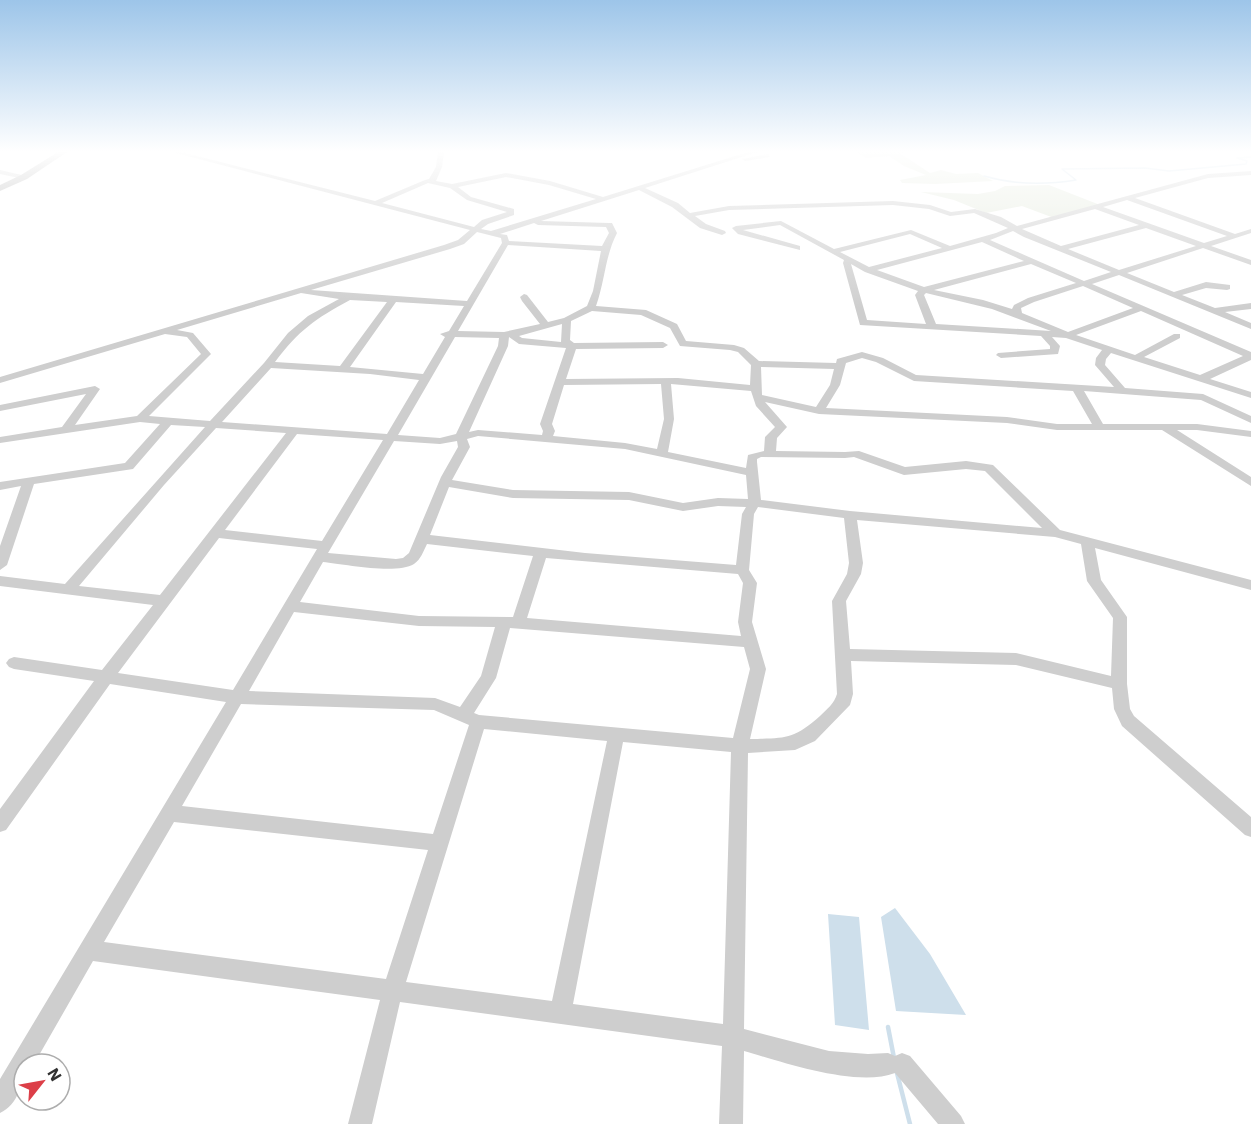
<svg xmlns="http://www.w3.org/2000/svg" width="1251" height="1124" font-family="'IBM Plex Sans',sans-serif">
  <rect width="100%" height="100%" fill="#fff"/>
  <!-- green -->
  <path fill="#e4eadd" d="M 856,152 L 905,152 L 901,154 L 930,173 L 941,170 L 956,174 L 978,173 L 993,181 L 935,184 L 902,183 L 900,180 L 926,175 L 904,166 L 889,156 L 866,158 Z
    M 1049,185 L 1100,205 L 1054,218 L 1022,206 L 986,213 L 954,200 L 921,192 L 978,194 L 995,191 L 1005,186 Z"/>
  <!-- water -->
  <path fill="#cedfeb" d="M 895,908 L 930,954 L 966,1015 L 896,1011 L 881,917 Z
    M 828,914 L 859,917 L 869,1030 L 835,1025 Z"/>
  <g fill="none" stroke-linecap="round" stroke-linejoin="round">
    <!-- stream-far1 -->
    <path stroke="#cedfeb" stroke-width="1.5" d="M 984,176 C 1015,185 1045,185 1076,180 L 1062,169 L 1145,168 L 1169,171 L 1246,164 L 1247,161 L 1237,158 L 1251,157"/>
    <!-- stream -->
    <path stroke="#cedfeb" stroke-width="4.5" d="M 888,1027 L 894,1058
      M 897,1073 L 910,1124"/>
    <!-- minor -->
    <path fill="#cecece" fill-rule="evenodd" d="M 172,152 L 181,152 L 375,201 L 425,180 L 429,179 L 436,167 L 438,152 L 444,152 L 442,167 L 436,181 L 452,184 L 506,173 L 550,181 L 603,197 L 748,152 L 757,152 L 645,188 L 678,203 L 690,213 L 729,206 L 893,201 L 930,205 L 951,212 L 975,209 L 1001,217 L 1017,226 L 1208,174 L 1251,171 L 1251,175 L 1208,178 L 1135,198 L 1235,234 L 1251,229 L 1251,233 L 1211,246 L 1251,260 L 1251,265 L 1203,248 L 1127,273 L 1174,292 L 1206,282 L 1230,285 L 1230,289 L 1227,290 L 1206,288 L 1182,295 L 1215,308 L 1251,303 L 1251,309 L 1225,312 L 1251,323 L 1251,329 L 1119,275 L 1092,284 L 1251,352 L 1251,360 L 1210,379 L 1251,392 L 1251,398 L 1111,353 L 1106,359 L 1105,365 L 1125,388 L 1203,394 L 1251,416 L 1251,423 L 1201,400 L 1084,391 L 1103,424 L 1197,424 L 1251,431 L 1251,437 L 1197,430 L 1177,430 L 1251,477 L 1251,486 L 1162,430 L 1057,430 L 1007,423 L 819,414 L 765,402 L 787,427 L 777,438 L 776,451 L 845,452 L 859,451 L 905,467 L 966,461 L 993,465 L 1060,530 L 1251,580 L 1251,590 L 1095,548 L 1101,580 L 1127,617 L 1127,684 L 1130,709 L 1134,716 L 1251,817 L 1251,837 L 1245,835 L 1122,726 L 1114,709 L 1112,688 L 1016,665 L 851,661 L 853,694 L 850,705 L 815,741 L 795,750 L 748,753 L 744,1029 L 829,1051 L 868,1054 L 888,1053 L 895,1056 L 902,1053 L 910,1056 L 961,1116 L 965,1124 L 938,1124 L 895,1073 C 857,1088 782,1062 744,1051 L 743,1124 L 719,1124 L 722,1046 L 400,1002 L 372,1124 L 348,1124 L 380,1000 L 93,961 L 34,1064 L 24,1064 C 24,1082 18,1105 0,1113 L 0,1079 L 226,702 L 110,684 L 6,830 L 0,832 L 0,809 L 94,681 L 14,669 L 9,667 L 6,663 L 9,659 L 14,657 L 102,670 L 153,605 L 0,586 L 0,576 L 65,584 L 205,427 L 171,425 L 133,469 L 34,484 L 7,565 L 0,570 L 0,546 L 21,486 L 0,490 L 0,482 L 125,463 L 160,424 L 140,422 L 0,443 L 0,437 L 62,427 L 86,394 L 0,411 L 0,405 L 95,386 L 100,389 L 75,425 L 137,416 L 201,354 L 187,337 L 165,334 L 0,383 L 0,377 L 444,245 L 458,240 L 470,230 ZM 506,177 L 549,185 L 596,199 L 491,231 L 481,229 L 488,224 L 514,215 L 514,209 L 471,197 L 458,187 ZM 428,183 L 450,188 L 467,200 L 507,212 L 482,220 L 474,227 L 382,203 ZM 639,190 L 672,207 L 700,228 L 722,235 L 726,233 L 725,231 L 706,224 L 695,216 L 729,210 L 893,205 L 929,209 L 950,216 L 974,213 L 1008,228 L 996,233 L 950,246 L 911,230 L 834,249 L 781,221 L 736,226 L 732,228 L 738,234 L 800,250 L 800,246 L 743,230 L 780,225 L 844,260 L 843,263 L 860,325 L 1041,336 L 1050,346 L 1050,349 L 998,353 L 996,355 L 1001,358 L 1058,354 L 1060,346 L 1052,337 L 1066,338 L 1102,350 L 1096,358 L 1095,365 L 1114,387 L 916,375 L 883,358 L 862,352 L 837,359 L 836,363 L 759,361 L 744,348 L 734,345 L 686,341 L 677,324 L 646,310 L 596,306 C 605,281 605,256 617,233 L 612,223 L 609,223 L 541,221 ZM 1127,200 L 1227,236 L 1204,243 L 1103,207 ZM 1095,209 L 1139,225 L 1061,246 L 1022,229 ZM 534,223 L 538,225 L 606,227 L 609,233 L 602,246 L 509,241 L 507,235 L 500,234 ZM 1146,228 L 1196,246 L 1119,270 L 1068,249 ZM 1013,231 L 1024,237 L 1111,272 L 1084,281 L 990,240 ZM 477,232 L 501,238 L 502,243 L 467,301 L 311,290 L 450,249 L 464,244 ZM 910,234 L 942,248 L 869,267 L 840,252 ZM 982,242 L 1024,261 L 924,287 L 877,270 ZM 508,245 L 601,251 L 593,291 L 587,306 L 564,318 L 548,322 L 527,295 L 524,294 L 520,297 L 522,301 L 540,324 L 504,332 L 458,331 ZM 851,264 L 865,272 L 918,291 L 915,295 L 926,324 L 867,320 ZM 1031,264 L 1076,283 L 1028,298 L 1014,305 L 1012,309 L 983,300 L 934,290 ZM 1083,286 L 1133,308 L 1068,332 L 1022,313 L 1021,308 L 1034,302 ZM 301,293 L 339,299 L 308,316 L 288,333 L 264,363 L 210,421 L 149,416 L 211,354 L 193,333 L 177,330 ZM 926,293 L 992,309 L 1051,331 L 936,324 L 924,295 ZM 350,300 L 387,302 L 340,366 L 275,362 C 299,330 315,319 350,300 ZM 396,302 L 464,306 L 449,331 L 440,334 L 445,337 L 423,374 L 350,367 ZM 592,311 L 641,315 L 670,328 L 680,346 L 730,350 L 738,352 L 751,365 L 750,385 L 678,378 L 566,379 L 576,349 L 663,348 L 668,345 L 663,342 L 574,343 L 570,340 L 571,321 ZM 1141,311 L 1243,356 L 1200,375 L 1144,357 L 1180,338 L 1180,334 L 1174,334 L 1135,355 L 1076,335 ZM 562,324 L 561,342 L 522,338 L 519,336 ZM 455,337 L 499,338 L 498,346 L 456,434 L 440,438 L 398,435 ZM 509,337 L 519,344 L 566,348 L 540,424 L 543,431 L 542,435 L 478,430 L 469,432 L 508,346 ZM 862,358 L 876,362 L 914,381 L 1073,391 L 1092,424 L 1057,424 L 1007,417 L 826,408 L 840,385 L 846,363 ZM 761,367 L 834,369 L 830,385 L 816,407 L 762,395 ZM 271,368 L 370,374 L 419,380 L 387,434 L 222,422 ZM 661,384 L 664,419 L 657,449 L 625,443 L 553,436 L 555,431 L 552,424 L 564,385 ZM 671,384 L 751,391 L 756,406 L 775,427 L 765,437 L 764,451 L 748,455 L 746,468 L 668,452 L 674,419 ZM 216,428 L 286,433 L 160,595 L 79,586 L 164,485 ZM 297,434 L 383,440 L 322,541 L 225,530 ZM 478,436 L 625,449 L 746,475 L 748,499 L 718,498 L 683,503 L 629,492 L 513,490 L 452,480 L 470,447 L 467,439 ZM 394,441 L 440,444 L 457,441 L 458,447 L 441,477 L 409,553 L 403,558 L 396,559 L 328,553 ZM 761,457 L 845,458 L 854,457 L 904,475 L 966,469 L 985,471 L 1042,528 L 850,511 L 761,500 L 757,462 L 757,459 ZM 449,487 L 513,498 L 629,500 L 683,511 L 718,506 L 746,507 L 742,514 L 736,565 L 585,553 L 430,535 ZM 758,507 L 844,518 L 849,563 L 847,574 L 832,601 L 837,694 C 834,704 827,709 820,716 C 793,740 785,738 750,739 L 766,669 L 752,622 L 757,583 L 749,570 L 754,514 ZM 857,520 L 1055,537 L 1081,544 L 1087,581 L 1113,618 L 1111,676 L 1016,653 L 850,649 L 846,601 L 861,574 L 863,563 ZM 219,538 L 317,549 L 233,690 L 118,673 ZM 427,544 L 533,556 L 513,617 L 419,616 L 300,602 L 323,562 C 344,564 396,575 414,564 C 421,559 423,552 427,544 ZM 546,558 L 738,574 L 743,583 L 738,622 L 741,636 L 527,618 ZM 294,612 L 419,626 L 495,627 L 481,676 L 460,707 L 435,698 L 249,691 ZM 510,628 L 744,647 L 750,669 L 733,738 L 479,715 L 474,713 L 496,678 ZM 241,704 L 434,710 L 469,725 L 433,834 L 182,806 ZM 484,729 L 607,741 L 552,1001 L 406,982 ZM 623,742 L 731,752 L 723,1024 L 573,1004 ZM 174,822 L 428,850 L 386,979 L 104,942 Z
      M 768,154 L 770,157 L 745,161 L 742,159 Z
      M 0,170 L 26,176 L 27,177 L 24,179 L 0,174 Z"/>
    <!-- major -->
    <path fill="#a9a9a9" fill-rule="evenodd" d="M 58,152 L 67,152 L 27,179 L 0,191 L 0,185 L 21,175 Z"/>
  </g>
  <!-- sky -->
  <linearGradient id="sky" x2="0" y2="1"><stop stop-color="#9dc5e9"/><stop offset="0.49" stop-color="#fff"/><stop offset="1" stop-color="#fff" stop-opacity="0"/></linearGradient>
  <rect width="1251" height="309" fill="url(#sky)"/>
  <!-- north arrow -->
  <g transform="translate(42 1082) rotate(59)"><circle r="28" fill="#ffffff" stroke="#adadad" stroke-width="1.5"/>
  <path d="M0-4.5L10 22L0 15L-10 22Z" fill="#dc3f48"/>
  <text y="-9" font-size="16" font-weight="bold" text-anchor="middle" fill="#313131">N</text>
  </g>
</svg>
